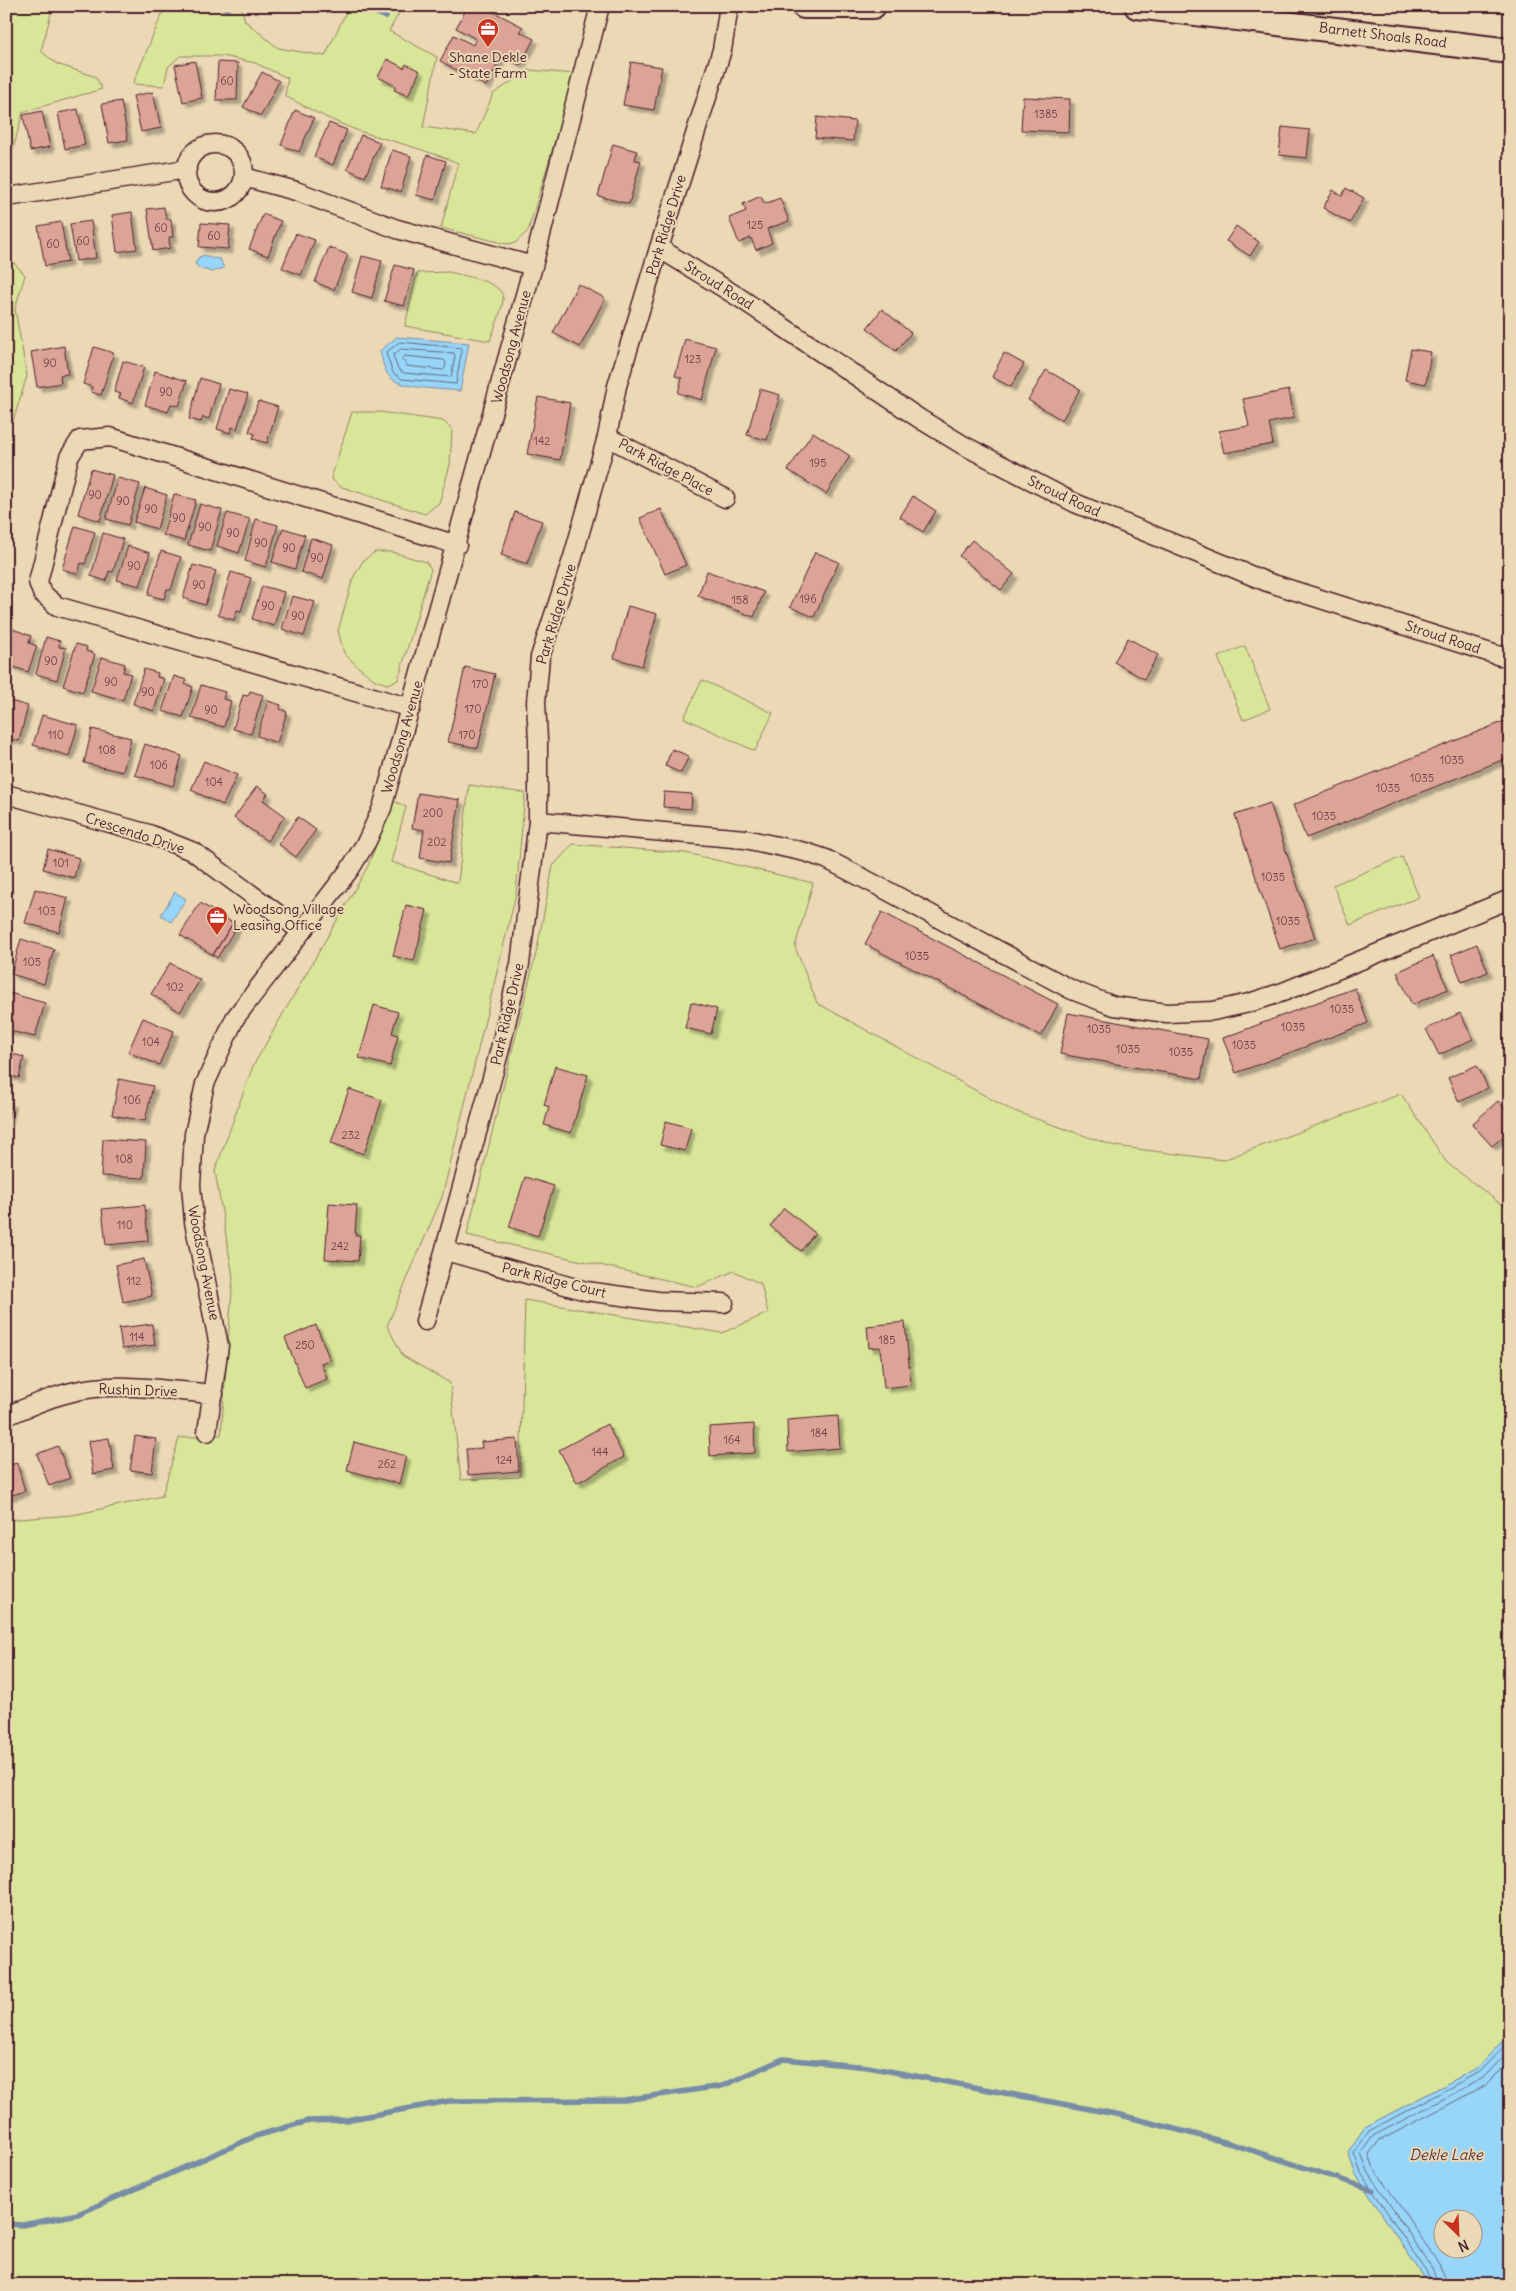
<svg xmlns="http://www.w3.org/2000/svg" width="1516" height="2291" font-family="Delius,sans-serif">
  <defs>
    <filter id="shadow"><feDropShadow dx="4.5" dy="4.5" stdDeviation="1" flood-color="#0004"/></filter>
  </defs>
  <rect width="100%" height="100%" fill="#ebd8b5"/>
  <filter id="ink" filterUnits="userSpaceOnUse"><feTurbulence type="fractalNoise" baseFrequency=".02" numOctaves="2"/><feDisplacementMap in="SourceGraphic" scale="10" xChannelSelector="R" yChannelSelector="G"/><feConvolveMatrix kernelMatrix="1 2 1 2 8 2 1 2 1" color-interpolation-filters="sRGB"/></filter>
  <g filter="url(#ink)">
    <!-- green -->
    <path fill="#d9e699" stroke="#928262" d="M 13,6 L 53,6 L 41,51 L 57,64 L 96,77 L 102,89 L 23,112 L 6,175 L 6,43 Z
      M 159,6 L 241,6 L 245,21 L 278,48 L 325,56 L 349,6 L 403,6 L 389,31 L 437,57 L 423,127 L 476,134 L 493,94 L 529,70 L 575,74 L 528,231 L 515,243 L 507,244 L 441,228 L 458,163 C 427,150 395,142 362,132 C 335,123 310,109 285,96 L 288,78 L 255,63 L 223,56 L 180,56 L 168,67 L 164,86 L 133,84 L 164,9 Z
      M 6,254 L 25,275 L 15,309 L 27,376 L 13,421 L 6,422 Z
      M 449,272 C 462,276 504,281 503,299 C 502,312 494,328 490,341 L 405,326 L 417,273 Z
      M 352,412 L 380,412 L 443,421 L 452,429 L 450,465 L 439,503 L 425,514 L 339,486 L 331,478 Z
      M 375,552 L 392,552 L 426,562 L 431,569 L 398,680 L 387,684 L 375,680 L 357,666 L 344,653 L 338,631 L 353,578 L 363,561 Z
      M 1245,646 L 1270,709 L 1243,720 L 1218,657 Z
      M 702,680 L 773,713 L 755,751 L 684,718 Z
      M 469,785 L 525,793 L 516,894 L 442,1197 L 387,1326 L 403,1356 L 450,1383 L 461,1480 L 520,1477 L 525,1300 L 722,1333 L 768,1313 L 761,1284 L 734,1271 L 697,1287 L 467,1235 L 537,949 L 553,866 L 573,844 L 686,853 L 813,883 L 795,947 L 817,1003 L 1011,1110 L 1114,1146 L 1223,1160 L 1401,1094 L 1447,1163 L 1501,1204 L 1510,1206 L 1510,2033 L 1477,2068 L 1365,2127 L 1348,2152 L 1356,2175 L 1429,2285 L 6,2285 L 6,1520 L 73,1515 L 162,1496 L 179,1438 L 221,1435 L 233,1277 L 215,1171 L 253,1066 L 367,868 L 394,801 L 406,807 L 391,862 L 458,883 Z
      M 1402,857 L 1419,897 L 1350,925 L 1333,885 Z"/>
    <!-- water -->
    <path fill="#97d5f9" stroke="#788ca7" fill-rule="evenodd" d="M 205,255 L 210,258 L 220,259 L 224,268 L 212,272 L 199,268 L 195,264 L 199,257 Z
      M 397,337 L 469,343 L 460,391 C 443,389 401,389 390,377 C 384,371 382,359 380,351 Z
      M 175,892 L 186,899 L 171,922 L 161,915 Z
      M 1510,2033 L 1510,2285 L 1429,2285 L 1356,2175 L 1348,2152 L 1365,2127 L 1477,2068 ZM 1444,2218 L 1474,2218 L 1474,2248 L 1444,2248 Z"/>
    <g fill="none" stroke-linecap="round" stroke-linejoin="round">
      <!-- shore -->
      <path stroke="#69687d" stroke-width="1" d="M 400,342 L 462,348 L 456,384 L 402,379 L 393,373 L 386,353 Z
        M 401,349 L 454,353 L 455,356 L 451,377 L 404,373 L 398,369 L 393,356 Z
        M 405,356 L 444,360 L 446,362 L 445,368 L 443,370 L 407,366 L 402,359 Z
        M 1433,2285 L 1427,2272 L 1361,2173 L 1354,2153 L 1369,2131 L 1479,2072 L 1510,2040
        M 1439,2285 L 1432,2268 L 1367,2170 L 1361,2153 L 1373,2136 L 1483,2078 L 1510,2050
        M 1446,2285 L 1445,2277 L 1439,2264 L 1373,2166 L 1369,2154 L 1379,2141 L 1486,2085 L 1510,2061"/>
      <!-- stream -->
      <path stroke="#788ca7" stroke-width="5.5" d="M 220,6 L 227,9 L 231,6
        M 362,6 L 386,17
        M 6,2224 L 23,2225 L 78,2214 L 256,2136 L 308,2121 L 346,2120 L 449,2101 L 624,2100 L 722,2086 L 783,2059 L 868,2067 L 1121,2115 L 1232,2144 L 1373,2190"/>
    </g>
    <!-- building -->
    <path fill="#dca397" stroke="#4a1f2b" filter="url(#shadow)" d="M 468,6 L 474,6 L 484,12 L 486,8 L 523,27 L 520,32 L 534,39 L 520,65 L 494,51 L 493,53 L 501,58 L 486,86 L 440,61 L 454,35 L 473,45 L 476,39 L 456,28 Z
      M 387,59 L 404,68 L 406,64 L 420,71 L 408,96 L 394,90 L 396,86 L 378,77 Z
      M 195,61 L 202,98 L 183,102 L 175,65 Z
      M 218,62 L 238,63 L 237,100 L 216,100 Z
      M 631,62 L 662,67 L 654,110 L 623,105 Z
      M 262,72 L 279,81 L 261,116 L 243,107 Z
      M 153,92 L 161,128 L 141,132 L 133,96 Z
      M 1023,97 L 1070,99 L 1069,132 L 1021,130 Z
      M 121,101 L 128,140 L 109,143 L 102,104 Z
      M 78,109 L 85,145 L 65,149 L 58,113 Z
      M 295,110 L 314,118 L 299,152 L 281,145 Z
      M 42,111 L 50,147 L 30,151 L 23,115 Z
      M 817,117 L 855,121 L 853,141 L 815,138 Z
      M 329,123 L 347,130 L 333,165 L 314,157 Z
      M 1282,127 L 1310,130 L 1307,158 L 1279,155 Z
      M 361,135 L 380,142 L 365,177 L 347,169 Z
      M 613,144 L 637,151 L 635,160 L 641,161 L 629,204 L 598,196 Z
      M 392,150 L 411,156 L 401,192 L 381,186 Z
      M 427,155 L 446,161 L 435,200 L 416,195 Z
      M 1346,188 L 1364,198 L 1350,223 L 1323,208 L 1333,190 L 1342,196 Z
      M 761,196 L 764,204 L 780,198 L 789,221 L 767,229 L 772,243 L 756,250 L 751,238 L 739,243 L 729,218 L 746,211 L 743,204 Z
      M 164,207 L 166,219 L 171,219 L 173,237 L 169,237 L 170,248 L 153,251 L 147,209 Z
      M 132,212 L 137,249 L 117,252 L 112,215 Z
      M 263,214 L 281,221 L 268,256 L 249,249 Z
      M 91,221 L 96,258 L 76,261 L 70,224 Z
      M 61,222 L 68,262 L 45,266 L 38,226 Z
      M 201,223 L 230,225 L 228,249 L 199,247 Z
      M 1236,226 L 1259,242 L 1250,256 L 1226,241 Z
      M 296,233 L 315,240 L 301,275 L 282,268 Z
      M 329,247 L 348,255 L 334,290 L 315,282 Z
      M 362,256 L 382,261 L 372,298 L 352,292 Z
      M 395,265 L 414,270 L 404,306 L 384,301 Z
      M 578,284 L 605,298 L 580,347 L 553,333 Z
      M 882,309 L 911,333 L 896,351 L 867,328 Z
      M 685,339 L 716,347 L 702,400 L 678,393 L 682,378 L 675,376 Z
      M 64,346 L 68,374 L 60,375 L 61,383 L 37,387 L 31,352 Z
      M 94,347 L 114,353 L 101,395 L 91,392 L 92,387 L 83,384 Z
      M 1411,349 L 1431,352 L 1426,384 L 1405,380 Z
      M 1004,353 L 1024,364 L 1011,387 L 992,377 Z
      M 123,361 L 144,367 L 133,403 L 119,398 L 121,394 L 114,392 Z
      M 1046,370 L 1080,389 L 1062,420 L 1028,400 Z
      M 155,371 L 187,381 L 179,406 L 171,404 L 168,412 L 145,405 Z
      M 200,378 L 219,384 L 209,419 L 203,417 L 201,422 L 189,419 Z
      M 229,389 L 248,394 L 237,429 L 232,427 L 230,433 L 217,429 Z
      M 760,389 L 780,395 L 767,440 L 747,435 Z
      M 1289,390 L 1294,418 L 1269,423 L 1273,444 L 1224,453 L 1219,431 L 1249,426 L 1243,399 Z
      M 538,397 L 570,403 L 560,460 L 527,454 Z
      M 258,401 L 278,407 L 267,443 L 253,439 L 255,434 L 249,432 Z
      M 813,432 L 850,456 L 826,494 L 788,470 Z
      M 91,469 L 113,475 L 100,521 L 78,514 Z
      M 118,478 L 140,484 L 128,525 L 106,519 Z
      M 145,488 L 167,495 L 157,529 L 134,522 Z
      M 174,494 L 196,500 L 184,541 L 163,535 Z
      M 913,496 L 936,511 L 923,532 L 900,517 Z
      M 200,504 L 222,510 L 210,551 L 188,545 Z
      M 661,509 L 686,565 L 665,574 L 640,518 Z
      M 515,512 L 542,521 L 527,564 L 501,555 Z
      M 227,513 L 250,519 L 239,553 L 217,546 Z
      M 256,519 L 278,525 L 266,567 L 245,561 Z
      M 75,526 L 95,532 L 85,564 L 81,563 L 78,574 L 62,569 Z
      M 283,528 L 305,535 L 295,569 L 272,562 Z
      M 103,533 L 123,539 L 113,572 L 109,571 L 106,581 L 91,576 Z
      M 311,538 L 333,545 L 323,579 L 301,572 Z
      M 972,540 L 1014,574 L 1001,590 L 959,556 Z
      M 128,546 L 150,553 L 140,586 L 117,580 Z
      M 161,551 L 181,557 L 171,590 L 167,589 L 164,599 L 148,595 Z
      M 815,552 L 839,562 L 814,617 L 790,607 Z
      M 193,565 L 216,571 L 205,605 L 183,598 Z
      M 707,571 L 764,592 L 754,617 L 698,596 Z
      M 231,572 L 251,578 L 241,611 L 237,610 L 234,620 L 218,615 Z
      M 262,586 L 284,592 L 274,626 L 252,619 Z
      M 292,596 L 315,602 L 304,636 L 282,629 Z
      M 628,606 L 657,614 L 642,666 L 614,658 Z
      M 8,627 L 31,636 L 29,643 L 37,646 L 28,672 L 6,664 L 6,633 Z
      M 46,637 L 60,641 L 59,647 L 66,648 L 57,680 L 36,674 Z
      M 1128,638 L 1158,655 L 1144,679 L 1114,662 Z
      M 76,644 L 87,647 L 86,651 L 95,654 L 83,692 L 63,686 Z
      M 102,657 L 125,664 L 123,672 L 131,674 L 123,700 L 91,691 Z
      M 465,667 L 495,674 L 478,748 L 448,742 Z
      M 144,669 L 158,673 L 157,677 L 164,679 L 154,711 L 133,704 Z
      M 174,676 L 187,680 L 185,684 L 193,687 L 183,717 L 162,711 Z
      M 201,685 L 225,692 L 223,699 L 231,701 L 224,727 L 191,718 Z
      M 250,691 L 263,695 L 251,734 L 233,729 L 243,695 L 248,696 Z
      M 7,700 L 28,706 L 19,741 L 6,738 Z
      M 268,701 L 281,705 L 280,709 L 287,712 L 277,743 L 257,736 Z
      M 42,715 L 78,725 L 69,756 L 33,745 Z
      M 1510,719 L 1510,757 L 1306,838 L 1293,805 Z
      M 92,729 L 131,738 L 123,772 L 84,763 Z
      M 145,744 L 182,756 L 173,786 L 135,775 Z
      M 672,749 L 689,756 L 681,773 L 665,766 Z
      M 204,761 L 237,775 L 223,805 L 191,790 Z
      M 257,786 L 268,794 L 263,800 L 285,816 L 267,841 L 234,818 Z
      M 664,792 L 692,794 L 691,809 L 663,807 Z
      M 418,793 L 460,800 L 449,863 L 420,858 L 424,830 L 412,828 Z
      M 1270,803 L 1315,938 L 1280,949 L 1235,815 Z
      M 298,817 L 316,830 L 296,857 L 278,844 Z
      M 48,849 L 79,858 L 74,878 L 43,869 Z
      M 35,889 L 68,898 L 59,932 L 25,923 Z
      M 200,903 L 233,923 L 213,955 L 180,935 Z
      M 406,905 L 427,910 L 414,961 L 393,956 Z
      M 882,912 L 1058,1004 L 1041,1036 L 865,944 Z
      M 233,923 L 237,926 L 217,958 L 213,955 Z
      M 1510,931 L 1510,948 L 1504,933 Z
      M 21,939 L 54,949 L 44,984 L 11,974 Z
      M 1477,944 L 1488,972 L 1462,982 L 1451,955 Z
      M 1433,956 L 1448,989 L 1412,1005 L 1397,972 Z
      M 170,963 L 200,980 L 180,1012 L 151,994 Z
      M 1355,988 L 1368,1023 L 1236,1073 L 1223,1038 Z
      M 6,992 L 45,1003 L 35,1037 L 6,1030 Z
      M 691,1002 L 717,1009 L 711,1034 L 685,1028 Z
      M 374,1005 L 398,1012 L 392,1033 L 398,1035 L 390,1066 L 359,1058 Z
      M 1068,1013 L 1208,1039 L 1201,1079 L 1060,1054 Z
      M 1460,1013 L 1473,1039 L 1439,1055 L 1426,1029 Z
      M 143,1018 L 174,1031 L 159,1065 L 128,1052 Z
      M 6,1052 L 24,1057 L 19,1078 L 6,1075 Z
      M 1477,1065 L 1488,1088 L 1459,1102 L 1448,1078 Z
      M 555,1066 L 588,1075 L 571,1133 L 544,1125 L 549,1107 L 544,1105 Z
      M 119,1079 L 153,1086 L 145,1121 L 112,1115 Z
      M 349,1089 L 382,1100 L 364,1154 L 331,1143 Z
      M 6,1101 L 12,1103 L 6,1127 Z
      M 1498,1101 L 1510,1114 L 1510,1131 L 1492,1146 L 1472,1124 Z
      M 666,1121 L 691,1128 L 685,1151 L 660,1145 Z
      M 103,1139 L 146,1142 L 144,1178 L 101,1176 Z
      M 525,1177 L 554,1186 L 538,1236 L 509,1227 Z
      M 329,1203 L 357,1205 L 355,1235 L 360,1235 L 358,1261 L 325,1259 Z
      M 145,1205 L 148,1241 L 106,1245 L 102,1209 Z
      M 784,1208 L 815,1233 L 801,1251 L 770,1226 Z
      M 144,1259 L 152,1296 L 123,1302 L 116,1265 Z
      M 905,1322 L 911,1385 L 884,1388 L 880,1347 L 869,1348 L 867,1326 Z
      M 152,1324 L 155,1345 L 122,1349 L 119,1328 Z
      M 316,1325 L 330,1360 L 321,1363 L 327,1379 L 305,1388 L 285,1338 Z
      M 838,1416 L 840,1448 L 788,1452 L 787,1420 Z
      M 607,1424 L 624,1457 L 577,1483 L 559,1450 Z
      M 754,1424 L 755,1453 L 710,1456 L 709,1427 Z
      M 135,1436 L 156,1439 L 152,1473 L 130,1470 Z
      M 109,1438 L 114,1470 L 93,1474 L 88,1441 Z
      M 517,1439 L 519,1471 L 468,1475 L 466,1449 L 482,1448 L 481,1442 Z
      M 354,1442 L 406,1456 L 399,1484 L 347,1470 Z
      M 58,1446 L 70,1478 L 49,1486 L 37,1454 Z
      M 17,1463 L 25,1491 L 6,1497 L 6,1466 Z"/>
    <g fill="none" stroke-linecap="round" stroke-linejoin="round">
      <!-- minor casing -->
      <g stroke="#4a1f2b" stroke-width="21">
        <path id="minor" d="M186 173a29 29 0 1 1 58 0a29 29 0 1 1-58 0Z
          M 244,177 L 296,191 L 397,229 L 533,266
          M 14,196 L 187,169
          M 659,248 L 740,298 L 920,419 L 963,445 L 1075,503 L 1267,582 L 1500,656 L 1510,654
          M 607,437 L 725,498
          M 411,708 L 57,606 L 42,593 L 38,582 L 69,457 L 80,440 L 110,437 L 457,545
          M 6,794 L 149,834 L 194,852 L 301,931
          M 538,821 L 745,839 L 805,852 L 826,859 L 884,889 L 1072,990 L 1114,1006 L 1167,1013 L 1213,1011 L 1249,1003 L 1283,992 L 1510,899
          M 446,1251 L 586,1291 L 658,1301 L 724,1303
          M 425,1321 L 500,1049 L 520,964 L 538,821 L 538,740 L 536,702 L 540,657 L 573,557 L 607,437 L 617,386 L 659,248 L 722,50 L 729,6
          M 6,1416 C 31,1406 59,1393 87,1389 C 128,1383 172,1391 214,1394
          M 207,1432 L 219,1346 L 194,1222 L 191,1185 L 194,1134 L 205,1084 L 235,1018 L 350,869 L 367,841 L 382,808 L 533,266 L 600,6"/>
      </g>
      <!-- secondary casing -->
      <g stroke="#4a1f2b" stroke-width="28">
        <path id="secondary" d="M 804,6 L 873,6
          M 1137,6 L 1510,51"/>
      </g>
      <!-- minor -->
      <use href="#minor" stroke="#ebd8b5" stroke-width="18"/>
      <!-- secondary -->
      <use href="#secondary" stroke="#ebd8b5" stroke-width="24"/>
    </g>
  </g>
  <!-- icons -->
  <defs>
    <g id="office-pin" transform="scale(1.125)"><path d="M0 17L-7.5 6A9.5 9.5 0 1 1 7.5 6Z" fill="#c8321e" stroke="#ebd8b5"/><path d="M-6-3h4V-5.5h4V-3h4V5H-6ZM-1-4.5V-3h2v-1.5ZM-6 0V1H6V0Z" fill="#fff"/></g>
  </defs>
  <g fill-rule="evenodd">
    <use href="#office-pin" x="488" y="29"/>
    <use href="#office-pin" x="217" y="917"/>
  </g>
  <g text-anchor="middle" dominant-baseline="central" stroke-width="4" stroke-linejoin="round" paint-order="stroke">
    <!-- number labels -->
    <g font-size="11" fill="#6e4046">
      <text x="227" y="81">60</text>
      <text x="1046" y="114">1385</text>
      <text x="755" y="225">125</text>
      <text x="161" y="228">60</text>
      <text x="214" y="236">60</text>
      <text x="83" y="241">60</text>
      <text x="53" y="244">60</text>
      <text x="693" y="359">123</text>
      <text x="50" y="363">90</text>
      <text x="166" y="392">90</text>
      <text x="542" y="441">142</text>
      <text x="818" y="463">195</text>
      <text x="95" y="495">90</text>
      <text x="123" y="501">90</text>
      <text x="151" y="509">90</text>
      <text x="179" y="518">90</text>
      <text x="205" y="527">90</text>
      <text x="233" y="533">90</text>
      <text x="261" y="543">90</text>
      <text x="289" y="548">90</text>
      <text x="317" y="558">90</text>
      <text x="134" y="566">90</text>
      <text x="199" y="585">90</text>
      <text x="808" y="599">196</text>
      <text x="740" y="600">158</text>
      <text x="268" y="606">90</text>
      <text x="298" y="616">90</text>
      <text x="51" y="661">90</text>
      <text x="111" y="682">90</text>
      <text x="480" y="684">170</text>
      <text x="148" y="692">90</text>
      <text x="473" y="709">170</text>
      <text x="211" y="710">90</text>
      <text x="56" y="735">110</text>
      <text x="467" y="735">170</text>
      <text x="107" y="750">108</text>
      <text x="1452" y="760">1035</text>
      <text x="159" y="765">106</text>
      <text x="1422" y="778">1035</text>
      <text x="214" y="782">104</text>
      <text x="1388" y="788">1035</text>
      <text x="433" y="813">200</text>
      <text x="1324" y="816">1035</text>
      <text x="437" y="842">202</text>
      <text x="61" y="863">101</text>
      <text x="1273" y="877">1035</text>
      <text x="47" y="911">103</text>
      <text x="1288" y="921">1035</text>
      <text x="917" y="956">1035</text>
      <text x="32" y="962">105</text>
      <text x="175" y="987">102</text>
      <text x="1342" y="1009">1035</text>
      <text x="1293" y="1027">1035</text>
      <text x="1099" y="1029">1035</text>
      <text x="151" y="1042">104</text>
      <text x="1244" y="1045">1035</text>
      <text x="1128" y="1049">1035</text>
      <text x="1181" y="1052">1035</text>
      <text x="132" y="1100">106</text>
      <text x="351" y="1135">232</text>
      <text x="124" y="1159">108</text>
      <text x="125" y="1225">110</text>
      <text x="340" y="1246">242</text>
      <text x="134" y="1281">112</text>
      <text x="137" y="1337">114</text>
      <text x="887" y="1340">185</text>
      <text x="305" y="1345">250</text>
      <text x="819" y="1433">184</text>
      <text x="732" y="1440">164</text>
      <text x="600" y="1452">144</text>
      <text x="504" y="1460">124</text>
      <text x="387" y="1464">262</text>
    </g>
    <!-- street labels -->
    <g font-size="14" fill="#4a1f2b" stroke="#ebd8b5">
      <text transform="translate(1383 35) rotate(7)">Barnett Shoals Road</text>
      <text transform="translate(666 225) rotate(-73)">Park Ridge Drive</text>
      <text transform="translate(719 285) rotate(32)">Stroud Road</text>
      <text transform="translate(511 347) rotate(-75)">Woodsong Avenue</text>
      <text transform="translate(666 467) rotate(28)">Park Ridge Place</text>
      <text transform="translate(1064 496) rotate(25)">Stroud Road</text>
      <text transform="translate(556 614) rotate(-73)">Park Ridge Drive</text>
      <text transform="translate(1443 637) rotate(18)">Stroud Road</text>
      <text transform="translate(402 737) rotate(-74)">Woodsong Avenue</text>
      <text transform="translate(135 833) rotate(18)">Crescendo Drive</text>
      <text transform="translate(507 1014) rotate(-77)">Park Ridge Drive</text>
      <text transform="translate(204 1263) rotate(79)">Woodsong Avenue</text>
      <text transform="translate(554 1280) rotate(14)">Park Ridge Court</text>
      <text transform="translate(138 1390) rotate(2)">Rushin Drive</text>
    </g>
    <!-- poi labels -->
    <g font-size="14" fill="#4a1f2b" stroke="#ebd8b5">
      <text x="488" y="57">Shane Dekle<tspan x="488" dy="16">- State Farm</tspan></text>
      <text x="233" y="909" text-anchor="start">Woodsong Village<tspan x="233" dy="16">Leasing Office</tspan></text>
    </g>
    <!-- water labels -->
    <g font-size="15" font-style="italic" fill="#563a4a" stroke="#ebd8b5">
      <text x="1446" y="2154">Dekle Lake</text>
    </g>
  </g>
  <!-- margin -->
  <rect width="1516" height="2291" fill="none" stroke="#ebd8b5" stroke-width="25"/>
  <rect x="12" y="12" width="1491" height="2266" fill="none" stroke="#4a1f2b" stroke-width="2" filter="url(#ink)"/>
  <!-- north arrow -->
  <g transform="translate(1458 2234) rotate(156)"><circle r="24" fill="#ebd8b5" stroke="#ab8e7e"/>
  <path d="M0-4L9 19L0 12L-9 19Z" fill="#c8321e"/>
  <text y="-8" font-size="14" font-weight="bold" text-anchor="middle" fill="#4a1f2b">N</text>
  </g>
</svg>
